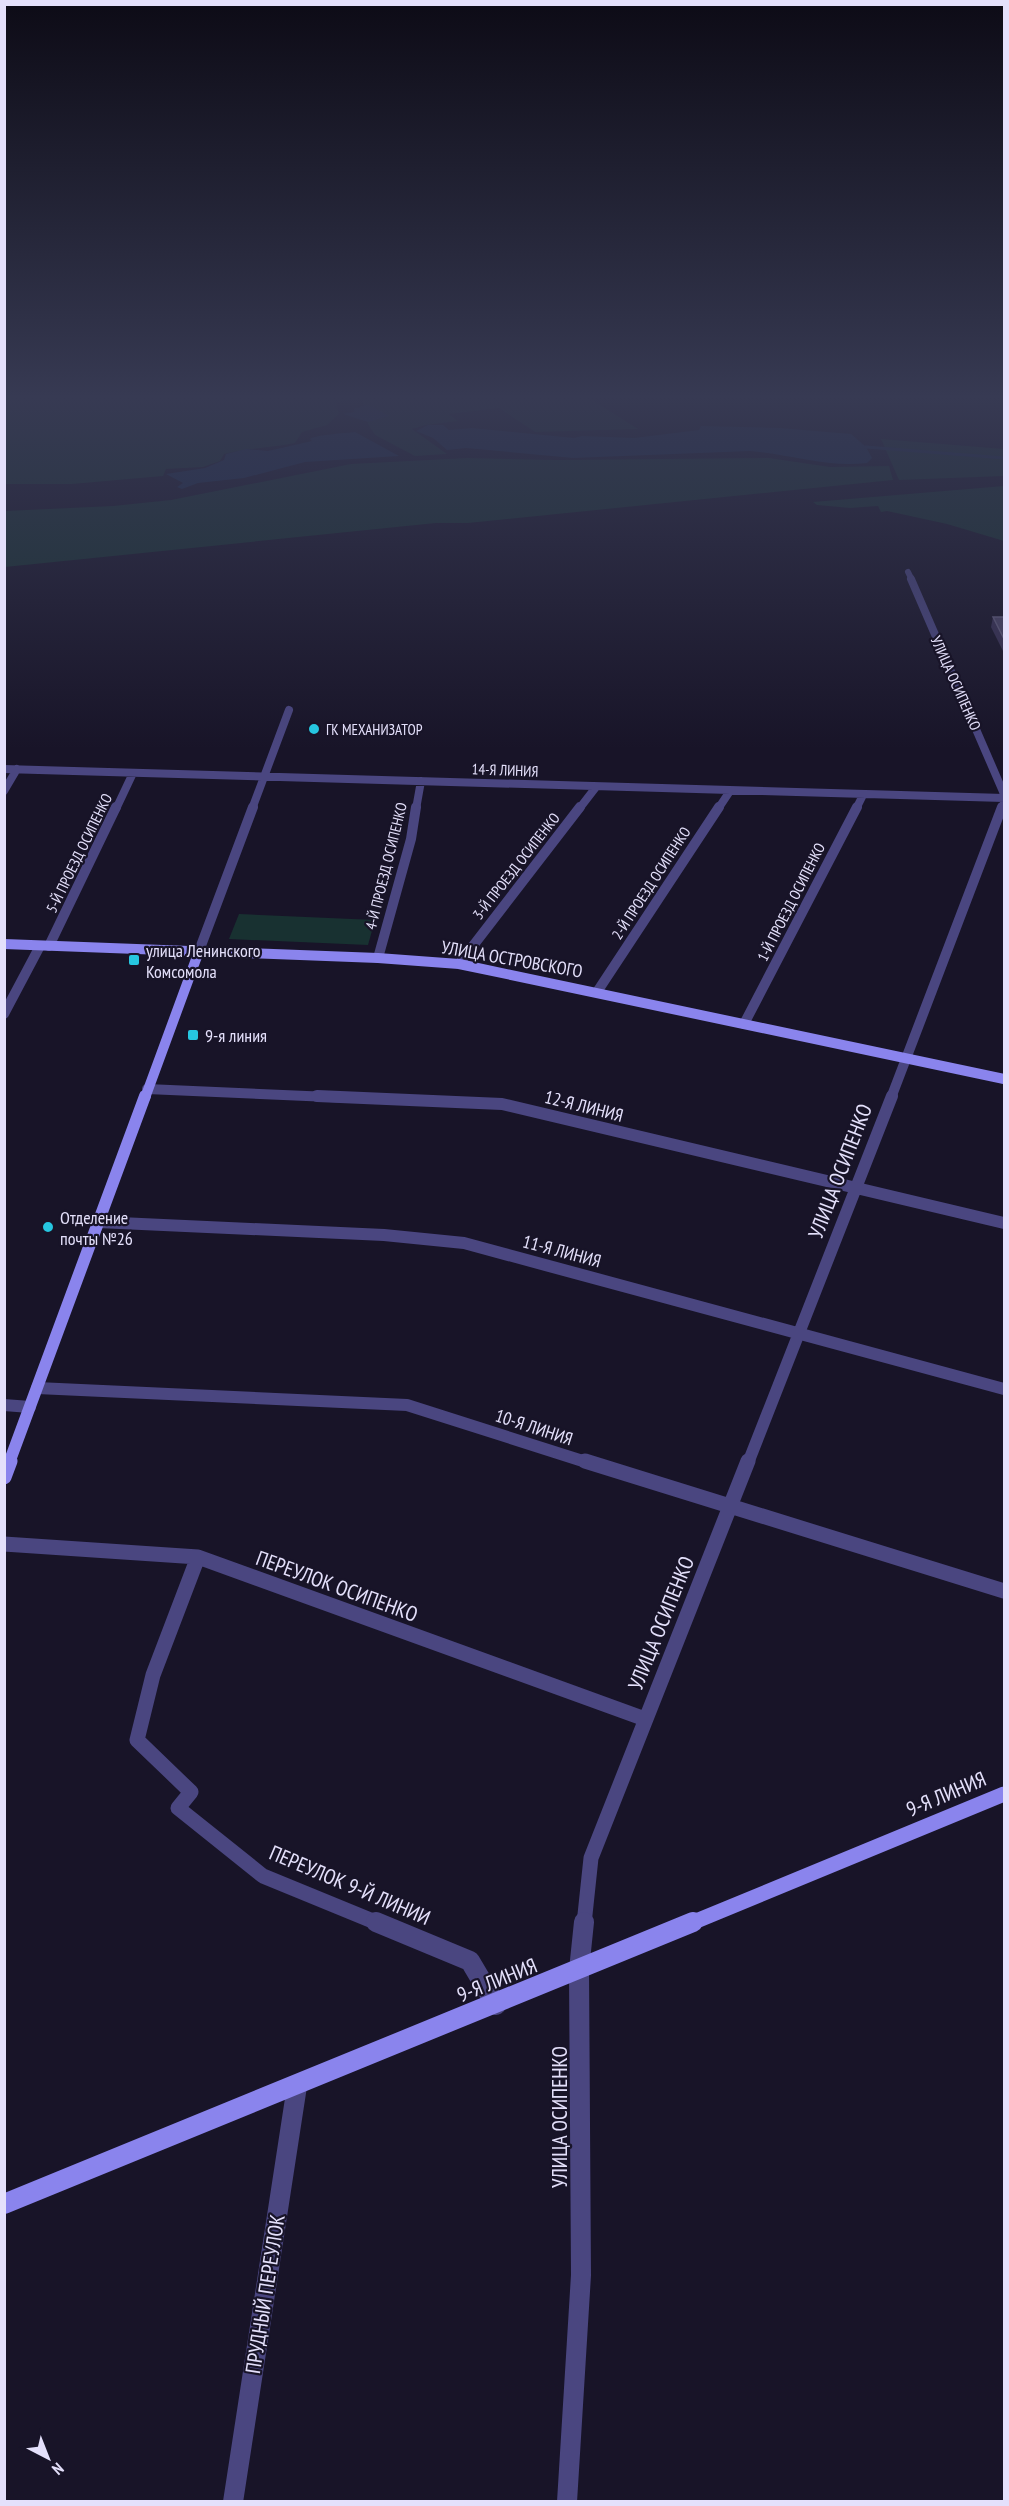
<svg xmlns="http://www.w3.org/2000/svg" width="1009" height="2506" font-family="'PT Sans Narrow',sans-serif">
  <rect width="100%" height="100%" fill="#181428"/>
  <!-- green -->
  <path fill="#183131" d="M 5,398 L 589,398 L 638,429 L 535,432 L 499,408 L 449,414 L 458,421 L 426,425 L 412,429 L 447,454 L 415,456 L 375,435 L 368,424 L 362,399 L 336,402 L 339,414 L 327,425 L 302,432 L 295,443 C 271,448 248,448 224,454 L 220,461 L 203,467 L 166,469 L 163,476 L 72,484 L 5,484 Z
    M 881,439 L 1004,449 L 1004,476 L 899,480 Z
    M 467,458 L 557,460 L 769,458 L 830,467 L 889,466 L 893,480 L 468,523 L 436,523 L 5,567 L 5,511 L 113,506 L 171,500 L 351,464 Z
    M 1004,486 L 1004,541 L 947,524 L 887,511 L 881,512 L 878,506 L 850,508 L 817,505 L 813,502 Z
    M 239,914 L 375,920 L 368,945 L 229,939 Z"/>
  <!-- water -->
  <path fill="#192b4c" d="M 365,405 L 371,406 L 389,416 L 368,422 L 343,414 L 354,412 L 354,409 Z
    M 428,425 L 443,425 L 449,430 L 472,428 L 574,438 L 582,436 L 634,438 L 699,430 L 701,426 L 780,428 L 851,434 L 866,447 L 872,458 L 867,463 C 828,468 789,454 750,451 L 573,458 L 466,448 L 447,450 L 433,438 L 416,431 Z
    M 355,432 L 399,456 L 305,462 L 244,478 L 198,483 L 182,489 L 177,487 L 183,483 L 166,474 L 205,468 L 224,460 L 226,454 L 246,449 L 268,451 L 312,441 L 310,439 C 315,435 346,433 355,432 Z"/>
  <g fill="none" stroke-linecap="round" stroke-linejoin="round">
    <!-- stream -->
    <path stroke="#192b4c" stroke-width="3" d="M 866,447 L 1004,458"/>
    <!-- street-far5 -->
    <path stroke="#4a4680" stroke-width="6" d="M 908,572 L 912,580"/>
    <!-- street-far4 -->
    <path stroke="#4a4680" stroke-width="8" d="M 911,579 L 1004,794
      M 4,769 L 1004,798
      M 4,791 L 17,769
      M 116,809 L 133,773
      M 252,809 L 289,710
      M 416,809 L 421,781
      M 579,809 L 596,787
      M 718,809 L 730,791
      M 856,809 L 863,795
      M 1002,809 L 1004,803"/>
    <!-- street-far3 -->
    <path stroke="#4a4680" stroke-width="10" d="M 49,946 L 116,807
      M 199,951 L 253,807
      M 378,958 L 411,839 L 416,807
      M 459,964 L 580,807
      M 597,992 L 719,807
      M 4,1014 L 40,946
      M 744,1024 L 857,807
      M 147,1089 L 353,1098
      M 891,1098 L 1002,807"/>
    <!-- street-far2 -->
    <path stroke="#4a4680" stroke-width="12" d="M 317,1096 L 502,1104 L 1004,1223
      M 98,1222 L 384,1235 L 464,1243 L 1004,1389
      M 37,1388 L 407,1405 L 589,1463
      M 4,1405 L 30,1407
      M 748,1463 L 892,1096"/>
    <!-- street-far1 -->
    <path stroke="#4a4680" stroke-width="15" d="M 585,1461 L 1004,1591
      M 4,1544 L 198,1557 L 645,1719
      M 198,1557 L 153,1675 L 137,1740 L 191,1792 L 178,1808 L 263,1876 L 380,1924
      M 584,1924 L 591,1858 L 748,1461"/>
    <!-- street -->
    <path stroke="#4a4680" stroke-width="20" d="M 376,1922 L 470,1961 L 496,2005
      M 233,2502 L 297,2086
      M 567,2502 L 581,2275 L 579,1970 L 584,1922"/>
    <!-- secondary-far3 -->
    <path stroke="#8a84ed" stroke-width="10" d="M 4,944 L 378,958 L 459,964 L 1004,1079
      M 145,1098 L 199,951"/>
    <!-- secondary-far2 -->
    <path stroke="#8a84ed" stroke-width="12" d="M 9,1463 L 145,1096"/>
    <!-- secondary-far1 -->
    <path stroke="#8a84ed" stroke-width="15" d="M 4,1477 L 10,1461
      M 689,1924 L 1004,1794"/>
    <!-- secondary -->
    <path stroke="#8a84ed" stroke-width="20" d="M 4,2204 L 693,1922"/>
  </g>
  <!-- wall -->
  <path fill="#383053" d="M 993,617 L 1005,617 L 1005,655 L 991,627 Z"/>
  <!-- building -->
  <path fill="#4a4365" stroke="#625c7c" stroke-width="1.5" d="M 993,617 L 1005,617 L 1005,641 Z"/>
  <!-- sky -->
  <linearGradient id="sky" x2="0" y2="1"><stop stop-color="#0d0b16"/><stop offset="0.53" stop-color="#373a53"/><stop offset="1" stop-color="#373a53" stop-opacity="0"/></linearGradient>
  <rect width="1009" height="749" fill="url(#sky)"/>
  <!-- markers -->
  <g fill="#26c6e0" stroke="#181428" stroke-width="2">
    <circle cx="314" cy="729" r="6"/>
    <rect x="128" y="954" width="12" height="12" rx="3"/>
    <rect x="187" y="1029" width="12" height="12" rx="3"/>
    <circle cx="48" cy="1227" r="6"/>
  </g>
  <g text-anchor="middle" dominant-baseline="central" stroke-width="4.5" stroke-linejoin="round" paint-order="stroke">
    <!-- far-street labels -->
    <g font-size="15" fill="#e4e0fb" stroke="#181428">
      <text transform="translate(956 683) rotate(66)">УЛИЦА ОСИПЕНКО</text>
      <text transform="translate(505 770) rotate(2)">14-Я ЛИНИЯ</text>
      <text transform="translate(79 853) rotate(-64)">5-Й ПРОЕЗД ОСИПЕНКО</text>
      <text transform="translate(386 866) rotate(-76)">4-Й ПРОЕЗД ОСИПЕНКО</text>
      <text transform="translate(516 866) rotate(-52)">3-Й ПРОЕЗД ОСИПЕНКО</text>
      <text transform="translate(651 883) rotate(-57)">2-Й ПРОЕЗД ОСИПЕНКО</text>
      <text transform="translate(791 902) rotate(-63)">1-Й ПРОЕЗД ОСИПЕНКО</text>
    </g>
    <!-- far-poi labels -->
    <g font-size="15" fill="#e4e0fb" stroke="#181428" text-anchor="start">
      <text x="326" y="729">ГК МЕХАНИЗАТОР</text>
    </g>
    <!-- poi labels -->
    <g font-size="18" fill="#e4e0fb" stroke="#181428" text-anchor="start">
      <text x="146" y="950">улица Ленинского<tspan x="146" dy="21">Комсомола</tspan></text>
      <text x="205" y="1035">9-я линия</text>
      <text x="60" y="1217">Отделение<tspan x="60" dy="21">почты №26</tspan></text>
    </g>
    <!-- street labels -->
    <g font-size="18" fill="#e4e0fb" stroke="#181428">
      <text transform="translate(512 959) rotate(10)">УЛИЦА ОСТРОВСКОГО</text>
      <text transform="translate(584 1106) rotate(14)">12-Я ЛИНИЯ</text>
      <text transform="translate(562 1251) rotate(15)">11-Я ЛИНИЯ</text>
      <text transform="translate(534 1427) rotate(18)">10-Я ЛИНИЯ</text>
    </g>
    <!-- near-street labels -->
    <g font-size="21" fill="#e4e0fb" stroke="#181428">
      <text transform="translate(840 1171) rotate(-69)">УЛИЦА ОСИПЕНКО</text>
      <text transform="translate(337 1586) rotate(20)">ПЕРЕУЛОК ОСИПЕНКО</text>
      <text transform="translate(661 1623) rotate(-68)">УЛИЦА ОСИПЕНКО</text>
      <text transform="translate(946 1794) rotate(-23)">9-Я ЛИНИЯ</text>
      <text transform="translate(350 1885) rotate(23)">ПЕРЕУЛОК 9-Й ЛИНИИ</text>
      <text transform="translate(497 1980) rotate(-22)">9-Я ЛИНИЯ</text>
      <text transform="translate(559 2117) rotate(-90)">УЛИЦА ОСИПЕНКО</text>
      <text transform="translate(265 2294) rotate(-81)">ПРУДНЫЙ ПЕРЕУЛОК</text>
    </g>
  </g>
  <!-- border -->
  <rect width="1009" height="2506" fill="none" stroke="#e4e0fb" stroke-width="12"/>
  <!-- north arrow -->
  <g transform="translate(48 2458) rotate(138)" stroke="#181428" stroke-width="4.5" paint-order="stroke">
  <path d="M0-4.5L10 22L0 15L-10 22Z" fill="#e4e0fb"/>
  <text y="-9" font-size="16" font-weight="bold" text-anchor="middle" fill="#e4e0fb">N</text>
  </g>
</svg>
